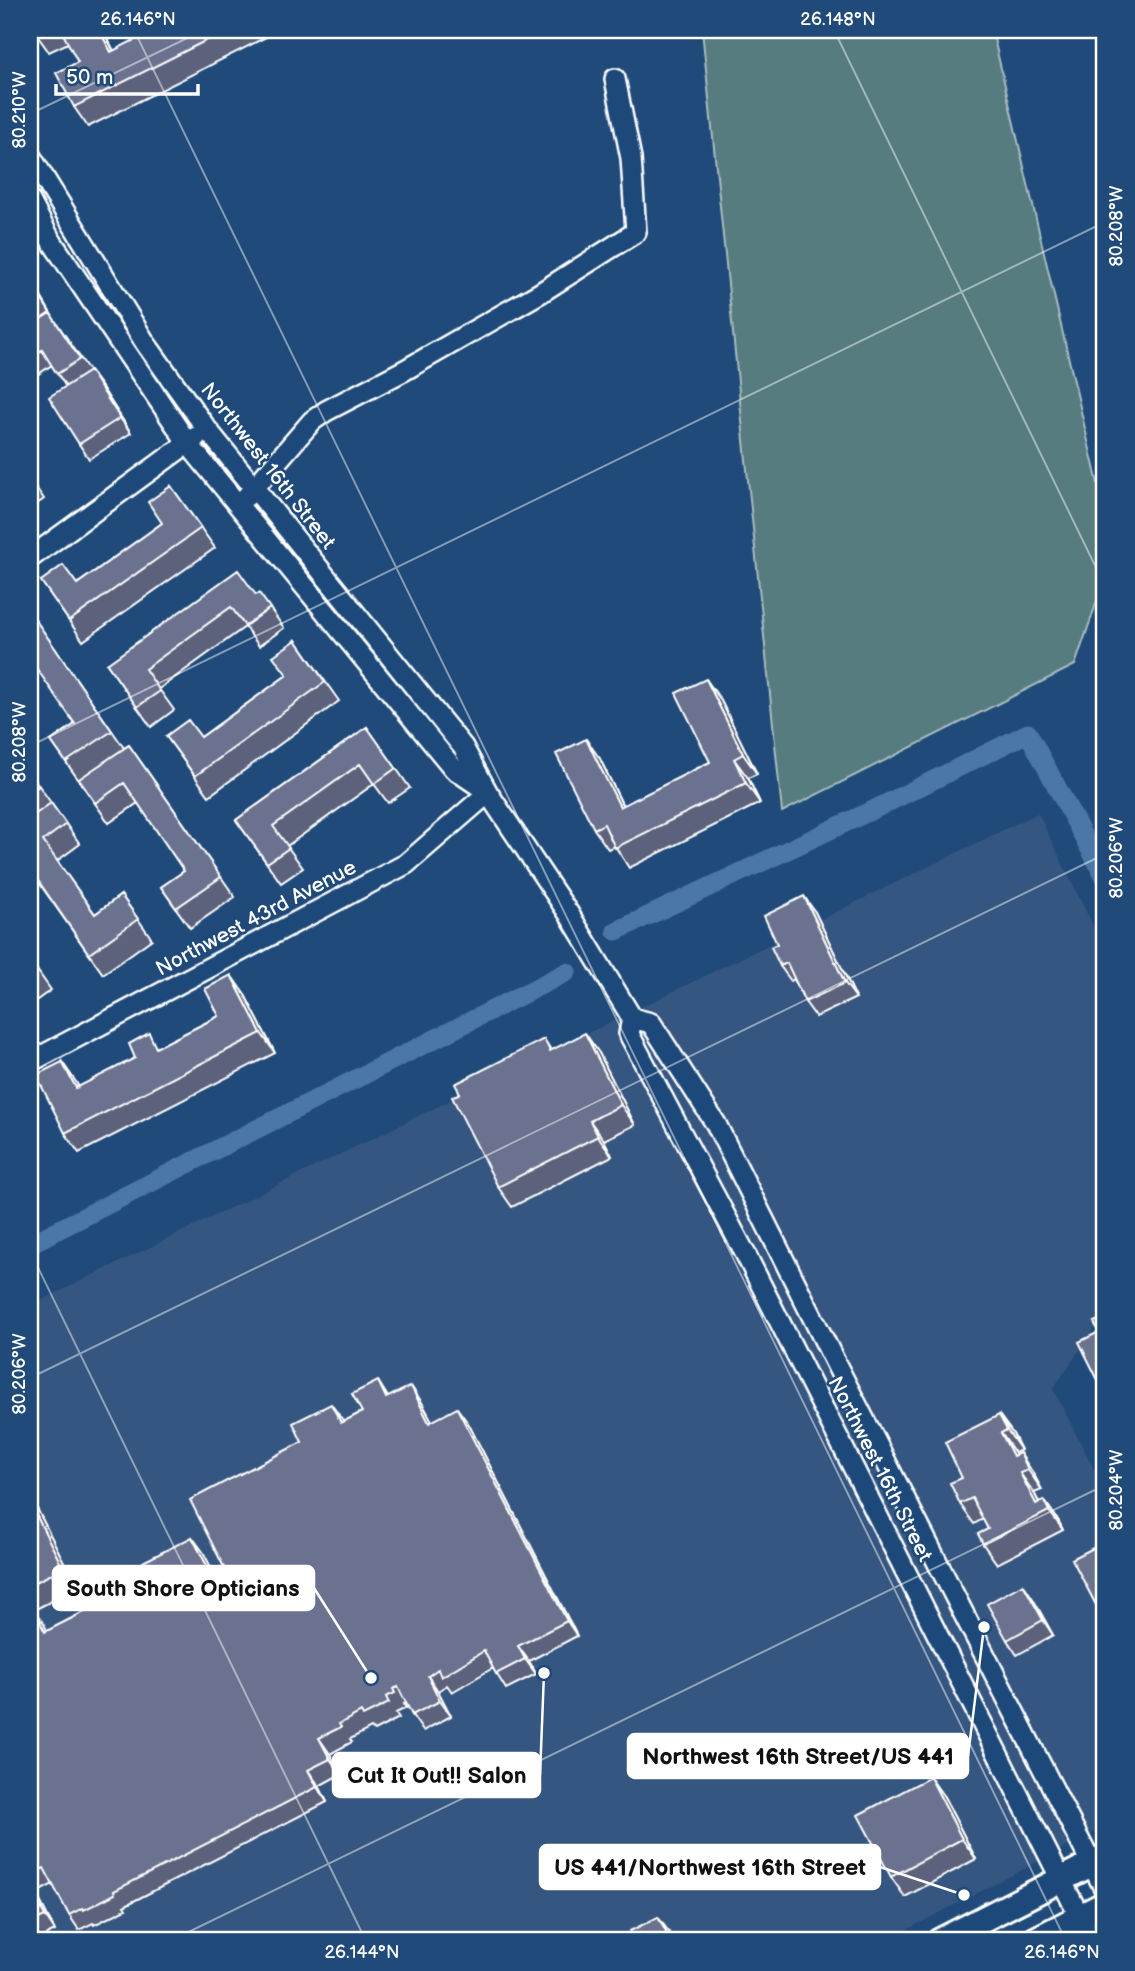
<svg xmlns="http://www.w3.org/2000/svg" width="1135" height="1971" font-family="'Balsamiq Sans',sans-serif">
  <rect width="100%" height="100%" fill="#1f4a7a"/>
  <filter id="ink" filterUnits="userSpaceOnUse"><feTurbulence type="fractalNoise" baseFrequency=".0143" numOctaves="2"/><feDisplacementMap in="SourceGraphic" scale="14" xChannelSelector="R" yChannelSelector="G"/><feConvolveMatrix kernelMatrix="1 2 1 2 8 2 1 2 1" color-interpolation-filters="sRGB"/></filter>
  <g filter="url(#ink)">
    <!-- built -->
    <path fill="#365680" d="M 1038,813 L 1105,950 L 1105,1313 L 1053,1389 L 1105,1491 L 1105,1827 L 885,1941 L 30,1941 L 30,1306 Z"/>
    <!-- green -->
    <path fill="#567b80" stroke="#aabdc0" stroke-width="2" d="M 702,30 L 992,30 L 1105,514 L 1105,578 L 1075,665 L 782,812 Z"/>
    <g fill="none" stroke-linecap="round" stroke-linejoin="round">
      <!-- canal -->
      <path stroke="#4b77a6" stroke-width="19" d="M 616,931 L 877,808 L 1028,733 L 1105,877
        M 30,1244 L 567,972"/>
      <!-- minor casing -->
      <g stroke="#fff" stroke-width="24">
        <path id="minor" d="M 30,155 L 146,344 L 206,428 L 463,747 L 488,793 L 569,914 L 632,1018 L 629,1034 L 746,1255 L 1092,1941
          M 30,201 L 50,239 L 189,445 L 454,769 L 485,790
          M 247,496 L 312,421 L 326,411 L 405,370 L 540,293 L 636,232 L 631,158 L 615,79
          M 30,558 L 196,437
          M 632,1018 L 651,1023 L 716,1124 L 838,1368 L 1105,1890
          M 30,1062 L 406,864 L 488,793"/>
      </g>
      <!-- major casing -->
      <g stroke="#fff" stroke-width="30">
        <path id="major" d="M 940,1941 L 1105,1857
          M 1033,1941 L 1105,1904"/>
      </g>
      <!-- minor -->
      <use href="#minor" stroke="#1f4a7a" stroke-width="19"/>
      <!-- major -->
      <use href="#major" stroke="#1f4a7a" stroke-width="24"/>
    </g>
    <!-- wall -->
    <path fill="#5c627b" stroke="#fff" stroke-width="2" d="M 33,30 L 103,30 L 114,51 L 154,30 L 280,30 L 88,127 L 74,107 L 78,62 L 68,43 L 49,52 Z
      M 30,278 L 50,313 L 90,372 L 101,386 L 131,433 L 89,459 L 79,444 L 66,387 L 52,365 L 34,377 L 30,371 Z
      M 30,479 L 44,499 L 30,509 Z
      M 171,486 L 215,548 L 83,641 L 41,581 L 77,584 L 162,523 Z
      M 259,593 L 284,628 L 259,646 L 245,627 L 159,689 L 174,710 L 151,727 L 107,664 L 256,595 Z
      M 30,612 L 124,748 L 129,745 L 235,897 L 190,928 L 161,887 L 184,871 L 138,803 L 109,823 L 51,741 L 75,724 Z
      M 296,640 L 339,701 L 209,796 L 166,736 L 201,737 L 287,675 Z
      M 720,699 L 757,774 L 748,778 L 760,803 L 629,868 L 615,846 L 608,849 L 594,829 L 600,759 L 623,806 L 710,762 Z
      M 367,727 L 410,788 L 388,803 L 374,784 L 287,846 L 303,868 L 281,883 L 236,820 Z
      M 30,773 L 80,844 L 57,861 L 95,914 L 121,895 L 152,939 L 103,974 L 30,870 Z
      M 815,912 L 856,998 L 816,1017 L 805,1002 L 794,979 L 791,981 L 780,966 L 777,944 Z
      M 30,960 L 51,990 L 30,1005 Z
      M 245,995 L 275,1053 L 79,1153 L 65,1133 L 62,1062 L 79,1087 L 219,1016 Z
      M 544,1039 L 551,1050 L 599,1053 L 635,1125 L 604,1140 L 612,1156 L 512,1207 L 498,1187 L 460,1093 Z
      M 389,1397 L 421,1401 L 432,1421 L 468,1423 L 577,1636 L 529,1661 L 536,1674 L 506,1689 L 493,1668 L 452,1692 L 447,1685 L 438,1691 L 451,1716 L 423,1731 L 412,1715 L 406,1703 L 404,1704 L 406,1708 L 396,1713 L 399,1718 L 374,1731 L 371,1728 L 350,1739 L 352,1742 L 330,1754 L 341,1774 L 319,1786 L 327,1802 L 124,1906 L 126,1909 L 94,1925 L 93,1923 L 79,1930 L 69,1915 L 53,1884 L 36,1893 L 55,1931 L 35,1941 L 30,1941 L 30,1495 L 77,1588 L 34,1610 L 47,1631 L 152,1577 L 149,1573 L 192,1537 L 203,1552 L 225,1596 L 236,1591 L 343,1422 Z
      M 999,1415 L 1013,1434 L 1021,1450 L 1015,1453 L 1016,1455 L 1033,1473 L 1042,1490 L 1034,1493 L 1039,1502 L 1044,1500 L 1058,1520 L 1063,1530 L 997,1564 L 983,1544 L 988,1529 L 983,1519 L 974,1524 L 960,1504 L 962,1478 Z
      M 1105,1542 L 1105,1618 L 1095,1603 Z
      M 1023,1584 L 1033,1599 L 1053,1635 L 1017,1655 L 1007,1640 Z
      M 944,1797 L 976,1859 L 905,1897 L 891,1877 Z"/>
    <!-- shaded-wall -->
    <path fill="#4b5064" stroke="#fff" stroke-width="2" d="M 99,30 L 103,30 L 124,72 L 111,52 Z
      M 30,278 L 53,317 L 30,281 Z
      M 90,371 L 101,386 L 131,433 L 120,418 Z
      M 706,679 L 720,699 L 757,774 L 743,754 Z
      M 586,739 L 600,759 L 633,827 L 620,807 Z
      M 734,759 L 748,778 L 760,803 L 746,783 Z
      M 804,896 L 815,912 L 856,998 L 845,983 Z
      M 231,975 L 245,995 L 275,1053 L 261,1033 Z
      M 585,1033 L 599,1053 L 635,1125 L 621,1105 Z
      M 62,1062 L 76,1082 L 89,1108 L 76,1088 Z
      M 590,1121 L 604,1140 L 612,1156 L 598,1136 Z
      M 378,1381 L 388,1397 L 397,1414 L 386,1398 Z
      M 411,1386 L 421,1401 L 440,1438 L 429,1423 Z
      M 331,1404 L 342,1419 L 351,1438 L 341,1423 Z
      M 457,1408 L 468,1423 L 577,1636 L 567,1621 Z
      M 999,1415 L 1013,1434 L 1021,1450 L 1007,1430 Z
      M 1001,1433 L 1015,1453 L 1024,1472 L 1013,1456 Z
      M 1020,1453 L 1033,1473 L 1042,1490 L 1028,1470 Z
      M 1020,1473 L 1034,1493 L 1044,1513 L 1036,1504 Z
      M 30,1495 L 77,1588 L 63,1568 L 30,1503 Z
      M 1044,1500 L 1058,1520 L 1063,1530 L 1049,1511 Z
      M 192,1537 L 203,1552 L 234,1612 L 223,1597 Z
      M 1023,1584 L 1033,1599 L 1053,1635 L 1043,1620 Z
      M 33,1609 L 44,1624 L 55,1647 L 45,1632 Z
      M 518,1646 L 529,1661 L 536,1674 L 525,1659 Z
      M 428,1676 L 438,1691 L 451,1716 L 440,1701 Z
      M 319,1738 L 330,1754 L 341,1774 L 330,1759 Z
      M 308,1770 L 319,1786 L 327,1802 L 317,1787 Z
      M 930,1777 L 944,1797 L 976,1859 L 962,1839 Z
      M 30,1884 L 36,1893 L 55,1931 L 45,1916 L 30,1887 Z
      M 658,1917 L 669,1932 L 673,1941 L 671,1941 Z"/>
    <!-- building -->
    <path fill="#6b728f" stroke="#fff" stroke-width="2" d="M 61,30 L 99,30 L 111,52 L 154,30 L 227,30 L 74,107 L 56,73 L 78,62 Z
      M 30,281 L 42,301 L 30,309 Z
      M 50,313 L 80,359 L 57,374 L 42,350 L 30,358 L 30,326 Z
      M 90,371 L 120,418 L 79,444 L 49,397 Z
      M 171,486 L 201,528 L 69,621 L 41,581 L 63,565 L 77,584 L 162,523 L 148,502 Z
      M 238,570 L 256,595 L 259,593 L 270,608 L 245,626 L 231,607 L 145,669 L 160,691 L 137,707 L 107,664 Z
      M 30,612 L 112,731 L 66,762 L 51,741 L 75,724 L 30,659 Z
      M 296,640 L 325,682 L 195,776 L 166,736 L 188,720 L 201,737 L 287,675 L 273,656 Z
      M 706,679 L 743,754 L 734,759 L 746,783 L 615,848 L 604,824 L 594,829 L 556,754 L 586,739 L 620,807 L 710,762 L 676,693 Z
      M 367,727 L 396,768 L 374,784 L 360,764 L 273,826 L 289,848 L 267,863 L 236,820 Z
      M 129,745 L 221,877 L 176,908 L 161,887 L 184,871 L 124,783 L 95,803 L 79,779 Z
      M 30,773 L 39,786 L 30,792 Z
      M 51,803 L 66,824 L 43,841 L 95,914 L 121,895 L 138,919 L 89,954 L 30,869 L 30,818 Z
      M 804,896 L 845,983 L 805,1002 L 787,963 L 780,966 L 771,947 L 777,944 L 764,916 Z
      M 30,960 L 37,970 L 30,975 Z
      M 231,975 L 261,1033 L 65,1133 L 36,1075 L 62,1062 L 76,1088 L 135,1058 L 129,1044 L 149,1033 L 156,1048 L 219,1016 L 205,989 Z
      M 585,1033 L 621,1105 L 590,1121 L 598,1136 L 498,1187 L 452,1097 L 460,1093 L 455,1084 L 544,1039 L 550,1051 Z
      M 1105,1317 L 1105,1394 L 1079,1342 L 1099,1332 L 1094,1322 Z
      M 378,1381 L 386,1398 L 411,1386 L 429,1423 L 457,1408 L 567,1621 L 518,1646 L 525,1659 L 496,1674 L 484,1651 L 441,1677 L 438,1669 L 428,1676 L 440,1701 L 412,1715 L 398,1687 L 393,1689 L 395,1693 L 386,1697 L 389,1703 L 363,1716 L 361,1712 L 339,1724 L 341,1727 L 319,1738 L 330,1759 L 308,1770 L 317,1787 L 114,1891 L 115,1894 L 84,1910 L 83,1908 L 69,1915 L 44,1868 L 30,1875 L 30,1611 L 33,1609 L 45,1632 L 157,1575 L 155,1570 L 149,1573 L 143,1562 L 192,1537 L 223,1597 L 236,1591 L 190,1500 L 302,1442 L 293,1423 L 331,1404 L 341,1423 L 362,1412 L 352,1394 Z
      M 999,1415 L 1007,1430 L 1001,1433 L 1013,1456 L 1020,1453 L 1028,1470 L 1020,1473 L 1036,1504 L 1044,1500 L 1049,1511 L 983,1544 L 978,1534 L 988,1529 L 972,1498 L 960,1504 L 950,1483 L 962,1478 L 945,1442 Z
      M 30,1503 L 63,1568 L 30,1585 Z
      M 1105,1542 L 1105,1597 L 1095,1603 L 1072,1559 Z
      M 1023,1584 L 1043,1620 L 1007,1640 L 987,1604 Z
      M 930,1777 L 962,1839 L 891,1877 L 858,1815 Z
      M 30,1887 L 45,1916 L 30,1923 Z
      M 658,1917 L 670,1940 L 680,1935 L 683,1941 L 636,1941 L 630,1931 Z"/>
  </g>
  <!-- ticks -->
  <path fill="none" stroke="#fff" stroke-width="2" stroke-opacity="0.45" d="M 134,30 L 1066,1941M 834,30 L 1105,586M 30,114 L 204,30M 30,746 L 1105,222M 30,1251 L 366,1941M 30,1378 L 1105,854M 170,1941 L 1105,1485"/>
  <g text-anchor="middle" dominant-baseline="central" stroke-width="5" stroke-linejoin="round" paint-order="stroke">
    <!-- street labels -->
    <g font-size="21" fill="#fff" stroke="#1f4a7a">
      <text transform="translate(268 466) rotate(52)">Northwest 16th Street</text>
      <text transform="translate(256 918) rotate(-28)">Northwest 43rd Avenue</text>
      <text transform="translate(880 1469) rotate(63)">Northwest 16th Street</text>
    </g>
  </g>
  <!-- callouts -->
  <path fill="none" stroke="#fff" stroke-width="2.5" d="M371 1678L314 1588M984 1627L968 1756M544 1673L540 1775M964 1895L880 1867"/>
  <g fill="#fff" stroke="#1f4a7a" stroke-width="2.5">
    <circle cx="371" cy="1678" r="7"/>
    <circle cx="984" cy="1627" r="7"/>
    <circle cx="544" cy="1673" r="7"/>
    <circle cx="964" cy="1895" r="7"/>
  </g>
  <g fill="#fff" stroke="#fff" stroke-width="2.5">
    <rect x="53" y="1566" width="261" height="44" rx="7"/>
    <rect x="628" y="1734" width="340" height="44" rx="7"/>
    <rect x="333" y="1753" width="207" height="44" rx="7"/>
    <rect x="540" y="1845" width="340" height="44" rx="7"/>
  </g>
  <g font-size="23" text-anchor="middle" font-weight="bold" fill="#111">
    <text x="183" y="1596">South Shore Opticians</text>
    <text x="798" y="1764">Northwest 16th Street/US 441</text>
    <text x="437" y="1783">Cut It Out!! Salon</text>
    <text x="710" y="1875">US 441/Northwest 16th Street</text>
  </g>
  <!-- margin -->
  <rect width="1135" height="1971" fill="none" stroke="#1f4a7a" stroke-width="77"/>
  <!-- scale -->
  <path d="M56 84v10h142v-10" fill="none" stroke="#ffffff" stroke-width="3.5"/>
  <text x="66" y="84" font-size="21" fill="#ffffff" stroke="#1f4a7a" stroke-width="5" paint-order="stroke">50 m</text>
  <rect x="38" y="38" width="1058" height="1894" fill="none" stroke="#fff" stroke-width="2.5"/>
  <g font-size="18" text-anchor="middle" fill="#fff">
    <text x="138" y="25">26.146°N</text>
    <text x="838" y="25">26.148°N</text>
    <text transform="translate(19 110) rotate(-90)" y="6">80.210°W</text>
    <text transform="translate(1116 226) rotate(-90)" y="6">80.208°W</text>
    <text transform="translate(19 742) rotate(-90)" y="6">80.208°W</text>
    <text transform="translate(1116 858) rotate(-90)" y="6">80.206°W</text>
    <text transform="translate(19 1374) rotate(-90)" y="6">80.206°W</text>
    <text transform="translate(1116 1490) rotate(-90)" y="6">80.204°W</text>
    <text x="362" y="1958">26.144°N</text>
    <text x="1062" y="1958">26.146°N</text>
  </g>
</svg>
